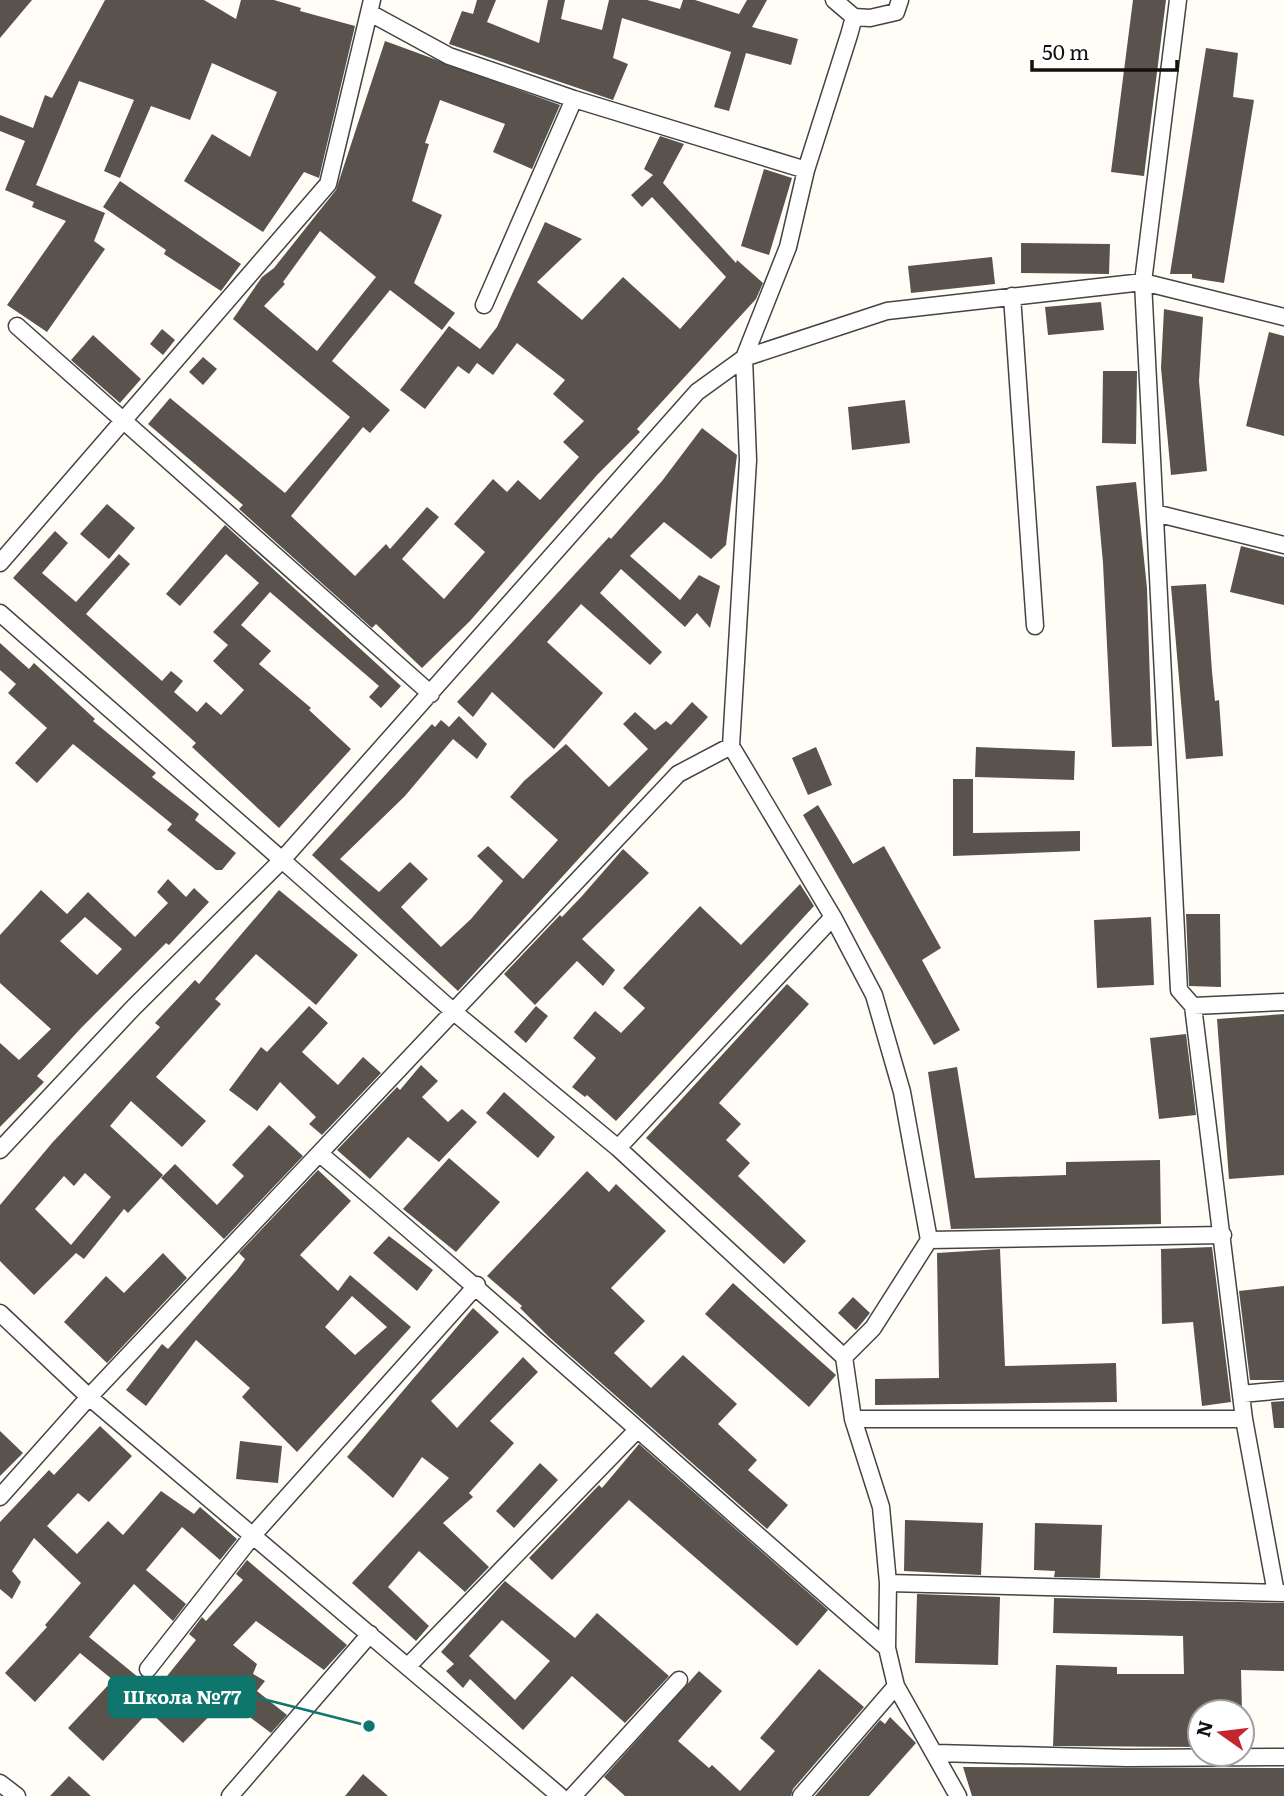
<svg xmlns="http://www.w3.org/2000/svg" width="1284" height="1796" font-family="Literata,serif">
  <rect width="100%" height="100%" fill="#fffdf5"/>
  <!-- building -->
  <path fill="#5a524d" fill-rule="evenodd" d="M 0,0 L 32,0 L 0,38 Z
    M 105,0 L 204,0 L 236,19 L 241,0 L 274,0 L 301,8 L 300,11 L 355,26 L 319,178 L 304,172 L 263,232 L 184,181 L 212,134 L 250,157 L 277,92 L 212,63 L 190,120 L 151,106 L 120,178 L 104,171 L 134,100 L 79,81 L 36,185 L 105,213 L 94,241 L 105,249 L 47,332 L 7,305 L 66,221 L 32,207 L 34,202 L 5,190 L 25,141 L 0,131 L 0,115 L 33,128 L 45,95 L 52,98 Z
    M 477,0 L 496,0 L 487,22 L 539,43 L 548,0 L 565,0 L 561,19 L 602,30 L 609,0 L 647,0 L 680,9 L 683,0 L 695,0 L 739,14 L 747,0 L 767,0 L 752,27 L 798,39 L 791,65 L 746,53 L 729,111 L 714,107 L 731,52 L 622,18 L 613,58 L 628,64 L 613,100 L 449,44 L 462,11 L 473,14 Z
    M 1133,0 L 1166,0 L 1144,176 L 1111,172 Z
    M 385,41 L 560,105 L 532,169 L 493,152 L 505,124 L 440,100 L 425,143 L 429,144 L 412,201 L 442,215 L 414,283 L 455,313 L 442,330 L 390,290 L 332,361 L 390,410 L 370,433 L 363,427 L 291,516 L 355,576 L 386,544 L 390,549 L 427,507 L 439,517 L 402,559 L 444,599 L 485,552 L 454,524 L 493,479 L 507,492 L 518,480 L 540,500 L 579,457 L 563,442 L 584,421 L 553,394 L 565,380 L 517,343 L 493,375 L 477,363 L 469,374 L 458,366 L 425,409 L 400,390 L 449,326 L 480,349 L 497,327 L 545,222 L 582,239 L 537,282 L 582,320 L 623,277 L 680,329 L 726,277 L 652,197 L 642,207 L 631,195 L 653,175 L 644,169 L 660,136 L 684,144 L 663,183 L 736,263 L 737,260 L 763,283 L 756,299 L 637,429 L 640,432 L 597,475 L 470,621 L 422,668 L 376,624 L 372,628 L 239,509 L 243,505 L 148,424 L 170,398 L 285,493 L 350,417 L 233,319 L 262,277 L 274,268 L 336,190 ZM 320,231 L 376,277 L 317,351 L 264,306 L 285,284 L 283,282 Z
    M 1206,48 L 1238,53 L 1233,97 L 1254,100 L 1224,283 L 1192,278 L 1192,274 L 1170,274 Z
    M 764,169 L 792,178 L 769,255 L 741,246 Z
    M 120,181 L 241,264 L 221,291 L 164,254 L 166,250 L 103,207 Z
    M 1021,243 L 1110,244 L 1109,274 L 1021,273 Z
    M 992,257 L 995,284 L 911,293 L 908,266 Z
    M 1101,302 L 1104,330 L 1048,335 L 1045,307 Z
    M 1164,309 L 1203,317 L 1199,381 L 1207,471 L 1171,475 L 1161,368 Z
    M 162,329 L 175,340 L 163,355 L 150,344 Z
    M 1269,332 L 1284,336 L 1284,436 L 1246,426 Z
    M 93,335 L 141,379 L 120,403 L 71,360 Z
    M 203,357 L 217,369 L 203,385 L 189,372 Z
    M 1103,371 L 1137,371 L 1136,444 L 1102,443 Z
    M 905,400 L 910,443 L 852,450 L 848,407 Z
    M 702,428 L 737,455 L 726,545 L 711,559 L 664,522 L 630,556 L 680,600 L 699,575 L 720,586 L 710,628 L 697,613 L 685,627 L 621,569 L 600,593 L 662,652 L 650,665 L 581,604 L 547,642 L 603,693 L 554,749 L 492,692 L 473,717 L 457,702 L 609,537 L 611,539 L 662,481 Z
    M 1136,482 L 1147,588 L 1152,746 L 1112,747 L 1103,563 L 1096,486 Z
    M 107,504 L 135,528 L 109,559 L 80,534 Z
    M 225,525 L 401,686 L 381,708 L 369,697 L 379,686 L 270,592 L 241,625 L 271,651 L 259,664 L 311,708 L 309,710 L 351,749 L 279,828 L 192,747 L 196,743 L 13,578 L 55,531 L 68,543 L 42,573 L 76,602 L 119,554 L 130,564 L 86,614 L 162,681 L 171,671 L 183,681 L 174,692 L 197,712 L 206,702 L 221,715 L 244,690 L 213,661 L 228,645 L 213,632 L 259,583 L 226,554 L 180,606 L 166,594 Z
    M 1241,546 L 1284,557 L 1284,605 L 1230,592 Z
    M 1206,584 L 1212,672 L 1215,701 L 1219,700 L 1223,756 L 1186,759 L 1171,586 Z
    M 0,643 L 29,669 L 34,663 L 95,719 L 93,721 L 156,773 L 152,777 L 199,814 L 195,820 L 236,853 L 222,870 L 216,870 L 167,830 L 172,824 L 73,744 L 37,783 L 15,763 L 47,728 L 8,693 L 16,684 L 0,670 Z
    M 692,702 L 708,717 L 458,991 L 312,855 L 432,724 L 435,727 L 441,720 L 449,727 L 459,716 L 487,744 L 477,759 L 453,739 L 405,796 L 340,859 L 379,892 L 410,862 L 428,879 L 401,907 L 441,947 L 471,919 L 503,881 L 477,856 L 488,846 L 523,879 L 558,840 L 510,797 L 524,781 L 566,744 L 609,787 L 648,749 L 623,724 L 635,712 L 655,730 L 666,721 L 671,725 Z
    M 816,747 L 832,785 L 808,795 L 792,758 Z
    M 976,747 L 1075,751 L 1074,780 L 975,777 Z
    M 953,779 L 973,779 L 973,833 L 1080,831 L 1080,851 L 953,856 Z
    M 818,805 L 853,864 L 884,846 L 941,948 L 922,960 L 960,1030 L 934,1045 L 803,815 Z
    M 623,849 L 649,873 L 582,939 L 615,970 L 603,986 L 577,961 L 535,1005 L 504,974 L 560,915 L 562,917 L 582,896 Z
    M 168,879 L 186,897 L 194,888 L 209,902 L 169,945 L 166,943 L 82,1027 L 37,1076 L 44,1082 L 0,1127 L 0,1043 L 19,1060 L 51,1029 L 0,983 L 0,935 L 41,890 L 67,914 L 88,892 L 135,937 L 168,903 L 157,892 ZM 85,917 L 122,949 L 97,975 L 60,941 Z
    M 800,884 L 814,906 L 616,1121 L 587,1095 L 585,1097 L 572,1087 L 596,1058 L 573,1038 L 595,1011 L 621,1033 L 645,1008 L 623,988 L 700,906 L 741,945 Z
    M 279,890 L 358,955 L 316,1005 L 256,954 L 215,999 L 221,1004 L 156,1077 L 206,1121 L 182,1147 L 131,1101 L 110,1126 L 163,1175 L 128,1213 L 124,1209 L 84,1259 L 76,1253 L 34,1295 L 0,1261 L 0,1205 L 52,1143 L 160,1027 L 155,1023 L 195,980 L 199,984 ZM 85,1173 L 111,1197 L 71,1245 L 35,1209 L 64,1176 L 74,1186 Z
    M 1186,914 L 1220,914 L 1221,987 L 1189,986 Z
    M 1151,917 L 1154,985 L 1097,988 L 1094,920 Z
    M 787,984 L 809,1004 L 719,1103 L 741,1124 L 726,1140 L 750,1163 L 738,1176 L 806,1241 L 784,1264 L 646,1138 Z
    M 309,1006 L 328,1023 L 302,1052 L 338,1085 L 363,1057 L 381,1073 L 322,1135 L 309,1124 L 316,1117 L 280,1082 L 257,1111 L 229,1090 L 261,1047 L 267,1052 Z
    M 536,1006 L 548,1016 L 526,1043 L 514,1032 Z
    M 1284,1014 L 1284,1175 L 1229,1179 L 1217,1019 Z
    M 1186,1034 L 1196,1115 L 1159,1119 L 1150,1038 Z
    M 421,1065 L 438,1081 L 422,1097 L 448,1122 L 462,1109 L 477,1122 L 439,1162 L 408,1137 L 370,1179 L 337,1150 L 397,1087 L 400,1090 Z
    M 957,1067 L 975,1178 L 1066,1175 L 1066,1162 L 1160,1160 L 1161,1224 L 951,1229 L 928,1072 Z
    M 504,1092 L 555,1137 L 538,1158 L 486,1113 Z
    M 269,1125 L 303,1156 L 224,1239 L 161,1178 L 175,1164 L 217,1205 L 244,1176 L 232,1165 Z
    M 449,1158 L 500,1202 L 456,1252 L 403,1209 Z
    M 318,1170 L 351,1201 L 300,1255 L 338,1291 L 350,1275 L 411,1327 L 297,1452 L 242,1397 L 250,1388 L 196,1340 L 146,1406 L 126,1390 L 162,1344 L 168,1349 L 237,1270 L 245,1259 L 239,1253 ZM 352,1296 L 387,1327 L 355,1355 L 325,1327 Z
    M 587,1171 L 609,1192 L 616,1184 L 666,1231 L 611,1288 L 645,1321 L 614,1353 L 651,1388 L 683,1355 L 737,1404 L 718,1424 L 757,1460 L 748,1470 L 788,1505 L 767,1529 L 549,1337 L 520,1308 L 522,1306 L 487,1276 Z
    M 389,1236 L 433,1270 L 417,1291 L 373,1253 Z
    M 1212,1247 L 1231,1402 L 1202,1406 L 1193,1322 L 1162,1324 L 1161,1249 Z
    M 1000,1249 L 1005,1366 L 1116,1363 L 1117,1402 L 875,1405 L 875,1379 L 939,1378 L 937,1253 Z
    M 163,1253 L 187,1278 L 107,1363 L 64,1322 L 106,1276 L 124,1293 Z
    M 733,1283 L 836,1375 L 809,1407 L 705,1314 Z
    M 1284,1286 L 1284,1380 L 1250,1380 L 1239,1291 Z
    M 853,1297 L 870,1313 L 856,1330 L 838,1313 Z
    M 473,1308 L 499,1332 L 431,1401 L 457,1428 L 523,1357 L 538,1372 L 490,1421 L 514,1443 L 469,1493 L 473,1497 L 443,1523 L 489,1567 L 465,1592 L 419,1551 L 388,1587 L 429,1626 L 416,1641 L 352,1583 L 449,1478 L 422,1457 L 393,1498 L 347,1457 Z
    M 1284,1401 L 1284,1428 L 1274,1428 L 1271,1402 Z
    M 100,1426 L 132,1456 L 89,1502 L 78,1493 L 47,1526 L 77,1554 L 108,1521 L 123,1535 L 161,1491 L 194,1514 L 200,1507 L 237,1539 L 220,1560 L 182,1527 L 146,1570 L 186,1604 L 173,1621 L 134,1584 L 89,1637 L 155,1691 L 196,1640 L 189,1634 L 202,1617 L 206,1621 L 243,1580 L 236,1574 L 247,1560 L 347,1645 L 324,1670 L 256,1621 L 233,1645 L 257,1664 L 253,1674 L 265,1681 L 257,1691 L 287,1715 L 271,1733 L 226,1699 L 183,1743 L 149,1711 L 103,1761 L 68,1728 L 113,1680 L 80,1653 L 35,1702 L 5,1673 L 47,1627 L 45,1625 L 81,1583 L 34,1538 L 12,1571 L 21,1582 L 12,1599 L 0,1589 L 0,1522 L 49,1470 L 54,1475 Z
    M 0,1431 L 23,1453 L 0,1476 Z
    M 240,1441 L 282,1446 L 278,1483 L 236,1479 Z
    M 639,1444 L 828,1610 L 797,1646 L 629,1500 L 552,1580 L 529,1558 L 599,1485 L 602,1488 Z
    M 540,1463 L 558,1480 L 514,1528 L 496,1511 Z
    M 905,1520 L 983,1523 L 981,1575 L 904,1571 Z
    M 1035,1523 L 1102,1525 L 1100,1578 L 1054,1577 L 1055,1571 L 1034,1570 Z
    M 505,1581 L 575,1638 L 597,1613 L 669,1676 L 625,1723 L 572,1676 L 523,1730 L 470,1679 L 463,1688 L 446,1671 L 454,1664 L 441,1652 ZM 502,1620 L 550,1661 L 515,1700 L 469,1656 Z
    M 917,1594 L 1000,1597 L 998,1665 L 915,1663 Z
    M 1054,1598 L 1284,1603 L 1284,1671 L 1241,1670 L 1242,1712 L 1200,1712 L 1200,1747 L 1053,1746 L 1056,1665 L 1117,1667 L 1117,1674 L 1184,1674 L 1183,1636 L 1053,1633 Z
    M 819,1669 L 864,1707 L 793,1789 L 791,1796 L 625,1796 L 604,1777 L 699,1671 L 722,1691 L 678,1741 L 709,1768 L 712,1765 L 740,1791 L 775,1751 L 760,1738 Z
    M 890,1717 L 916,1743 L 869,1796 L 815,1796 L 880,1720 L 885,1724 Z
    M 963,1767 L 1284,1768 L 1284,1796 L 972,1796 Z
    M 363,1774 L 388,1796 L 345,1796 Z
    M 69,1776 L 91,1796 L 50,1796 Z"/>
  <g fill="none" stroke-linecap="round" stroke-linejoin="round">
    <!-- minor casing -->
    <g stroke="#444" stroke-width="19">
      <path id="minor" d="M 834,0 L 854,17 L 849,35 L 806,170 L 788,247 L 744,358 L 748,460 L 731,746 L 833,917 L 874,995 L 902,1092 L 929,1240 L 873,1328 L 844,1357
        M 1178,0 L 1143,282 L 1179,990 L 1193,1006 L 1244,1419 L 1276,1593
        M 370,13 L 449,56 L 574,99 L 806,170
        M 854,17 L 870,18 L 896,12 L 900,0
        M 1012,296 L 1035,626
        M 484,305 L 574,99
        M 17,326 L 431,694
        M 1155,513 L 1284,545
        M 0,563 L 328,184 L 372,0
        M 0,613 L 282,860 L 133,1008 L 0,1150
        M 1193,1006 L 1284,1002
        M 618,1148 L 833,917
        M 320,1154 C 512,1315 697,1484 887,1648
        M 929,1240 L 1223,1235
        M 0,1313 L 89,1397 L 560,1796
        M 1241,1394 L 1284,1390
        M 853,1419 L 1244,1419
        M 0,1497 L 89,1397 L 678,774 L 731,746
        M 888,1583 L 1284,1593
        M 408,1666 L 637,1430
        M 148,1669 L 254,1534 L 477,1285
        M 936,1753 L 1127,1758 L 1284,1757
        M 0,1783 L 17,1796
        M 230,1796 L 370,1634
        M 573,1796 L 679,1680
        M 801,1796 L 896,1686
        M 958,1796 L 896,1686 L 887,1648 L 888,1583 L 881,1507 L 853,1419 L 844,1357 L 618,1148 L 454,1012 L 282,860 L 697,392 L 744,358 L 887,311 L 1143,282 L 1284,317"/>
    </g>
    <!-- minor -->
    <use href="#minor" stroke="#fff" stroke-width="16"/>
  </g>
  <!-- callouts -->
  <path fill="none" stroke="#0f766e" stroke-width="2.5" d="M369 1726L255 1697"/>
  <circle fill="#0f766e" stroke="#fff" stroke-width="2.5" cx="369" cy="1726" r="7"/>
  <rect fill="#0f766e" stroke="#0f766e" stroke-width="2.5" x="109" y="1677" width="146" height="40" rx="7"/>
  <g font-size="19" text-anchor="middle" font-weight="bold" fill="#fff">
    <text x="182" y="1704">Школа №77</text>
  </g>
  <!-- north arrow -->
  <g transform="translate(1221 1733) rotate(284)"><circle r="33" fill="#ffffff" stroke="#a0a0a0" stroke-width="2"/>
  <path d="M0-5L12 26L0 18L-12 26Z" fill="#c4262e"/>
  <text y="-10" font-size="19" font-weight="bold" text-anchor="middle" fill="#111111">N</text>
  </g>
  <!-- scale -->
  <path d="M1032 60v10h145v-10" fill="none" stroke="#111111" stroke-width="3.5"/>
  <text x="1042" y="60" font-size="21" fill="#111111" stroke="#ffffff" stroke-width="5" paint-order="stroke">50 m</text>
</svg>
